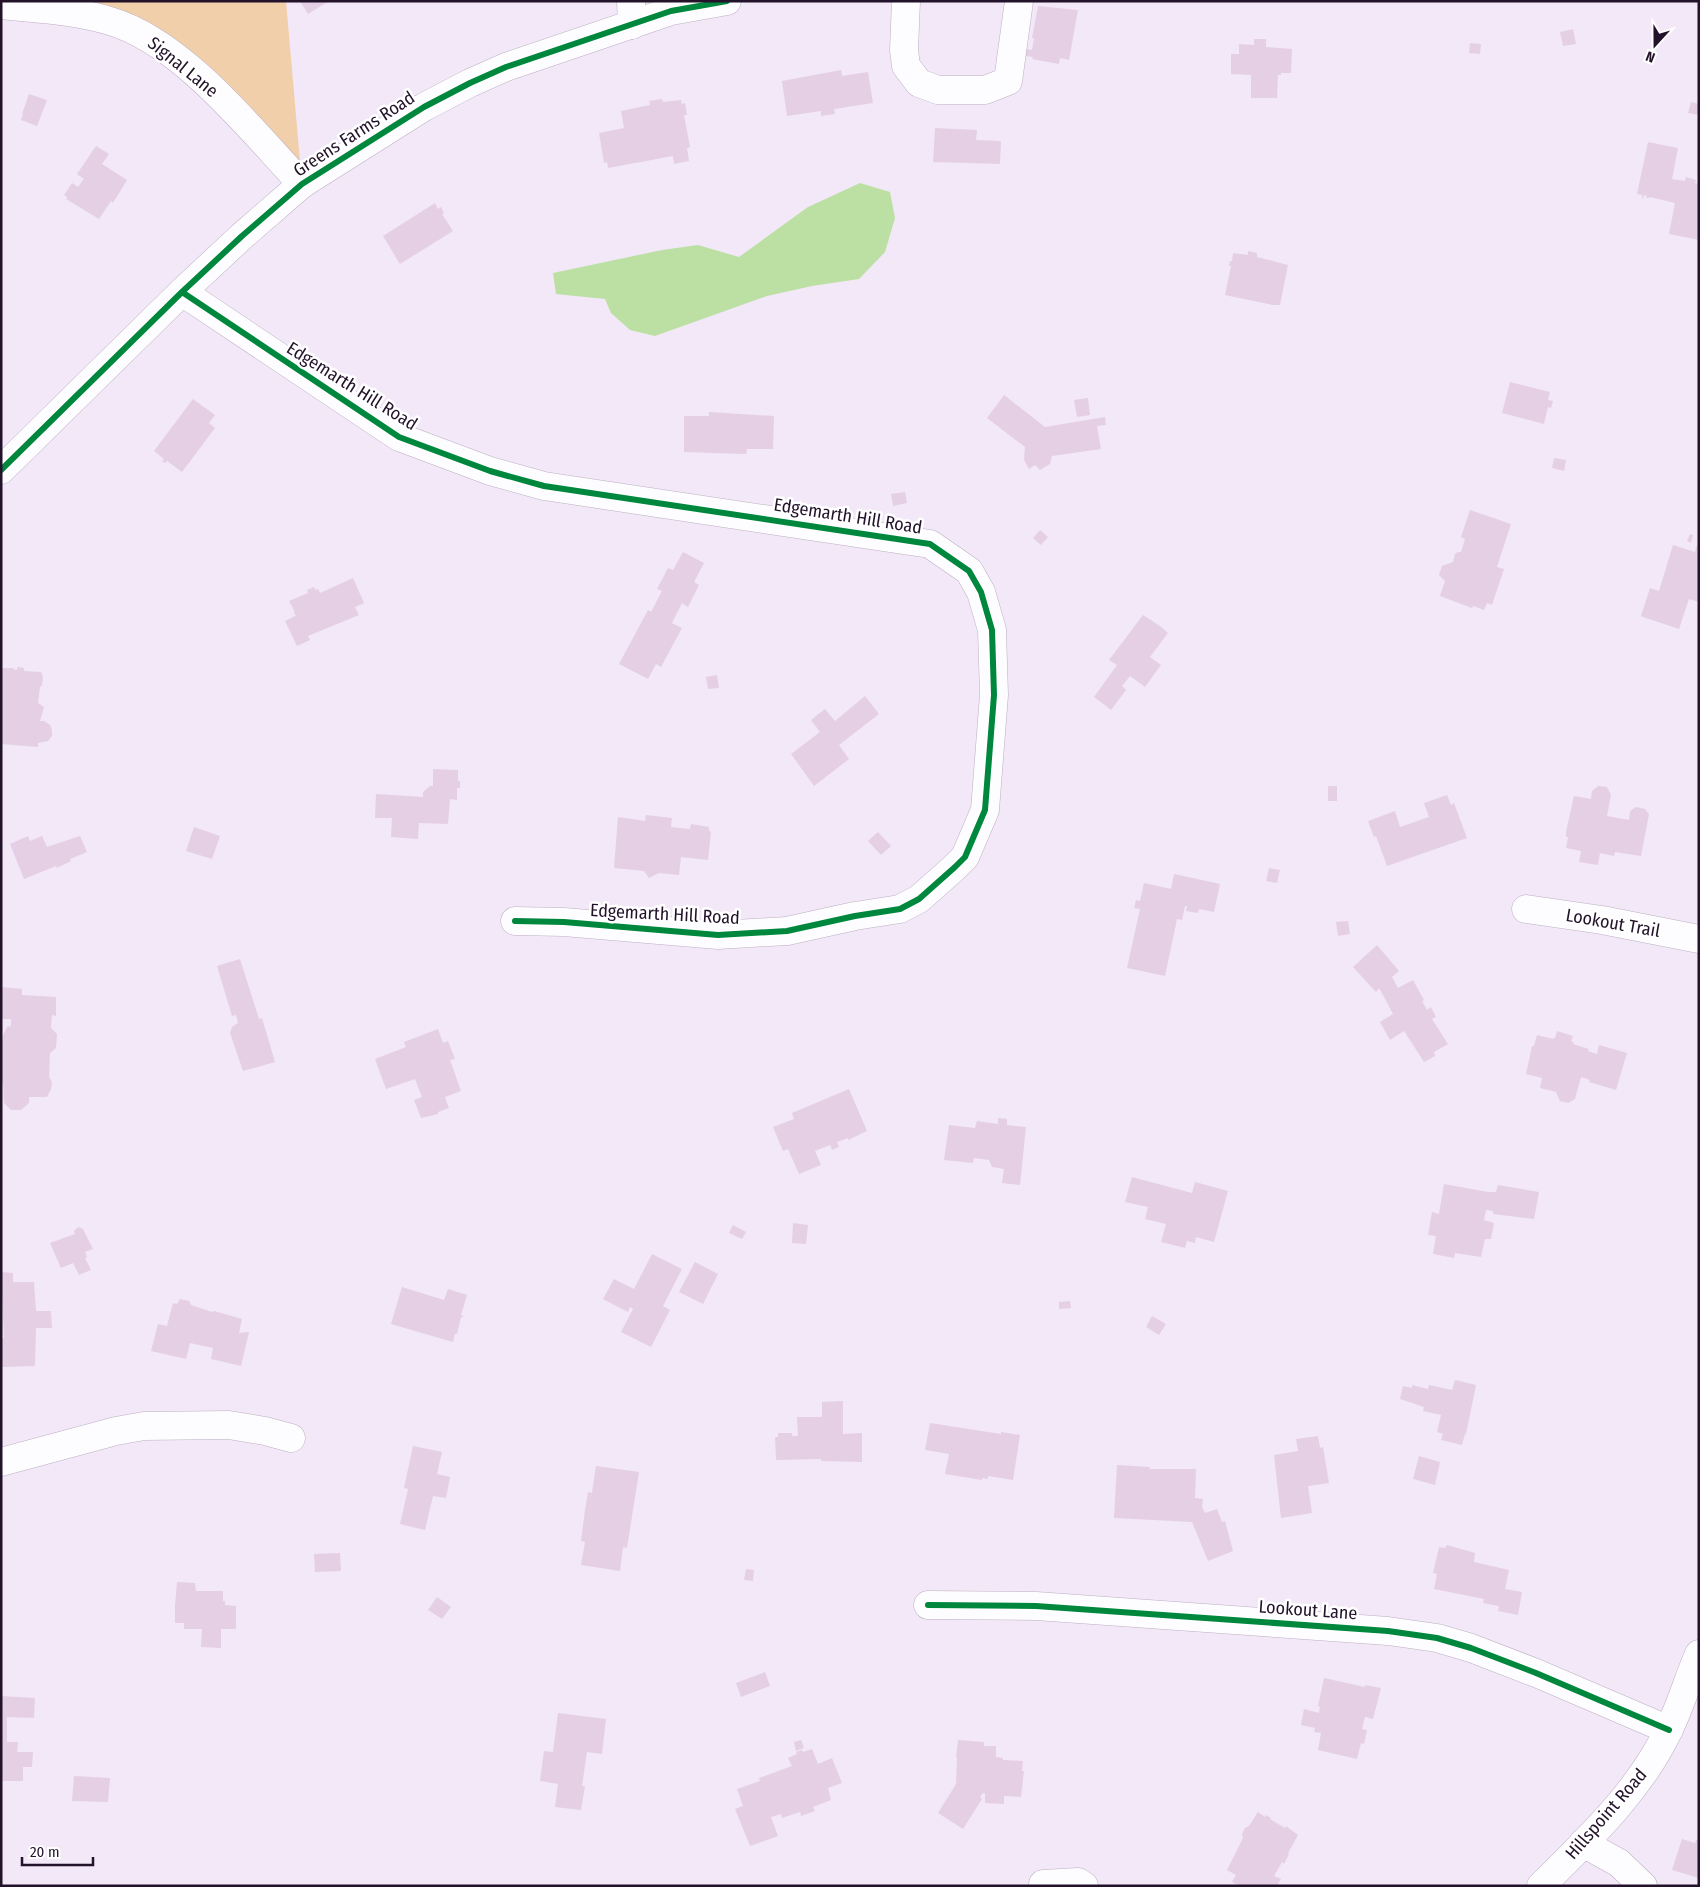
<svg xmlns="http://www.w3.org/2000/svg" width="1700" height="1887" font-family="'Fira Sans Condensed',sans-serif">
  <rect width="100%" height="100%" fill="#f2e8f7"/>
  <!-- green -->
  <path fill="#f2cfab" d="M 1,1 L 286,1 L 302,184 L 164,48 Z"/>
  <!-- water -->
  <path fill="#bce0a3" d="M 860,183 L 890,192 L 895,218 L 885,252 L 859,279 L 812,286 L 767,296 L 655,336 L 630,330 L 611,313 L 605,299 L 556,294 L 553,273 L 662,250 L 698,245 L 739,257 L 808,207 Z"/>
  <!-- building -->
  <path fill="#e5cfe4" d="M 300,1 L 329,1 L 308,14 Z
    M 1038,6 L 1078,10 L 1069,60 L 1060,58 L 1059,64 L 1032,59 L 1033,57 L 1026,56 L 1022,58 L 1024,45 L 1027,49 L 1032,50 L 1034,38 L 1032,38 Z
    M 1573,29 L 1576,44 L 1563,46 L 1560,32 Z
    M 1254,39 L 1266,39 L 1266,47 L 1292,49 L 1291,73 L 1281,73 L 1281,75 L 1278,75 L 1277,98 L 1251,98 L 1251,75 L 1231,74 L 1231,54 L 1239,54 L 1239,44 L 1254,45 Z
    M 1470,43 L 1481,44 L 1480,54 L 1469,53 Z
    M 841,70 L 842,76 L 868,72 L 873,103 L 834,109 L 835,114 L 821,116 L 821,111 L 787,116 L 782,81 Z
    M 29,94 L 47,100 L 37,126 L 21,120 L 23,114 L 22,114 Z
    M 662,99 L 663,102 L 681,100 L 682,104 L 685,103 L 687,115 L 684,115 L 690,147 L 687,148 L 689,161 L 674,164 L 673,156 L 608,168 L 607,162 L 604,163 L 599,133 L 624,128 L 621,111 L 650,105 L 649,101 Z
    M 1691,102 L 1699,104 L 1699,115 L 1688,113 Z
    M 935,128 L 977,130 L 976,140 L 999,141 L 1001,142 L 1000,164 L 933,162 Z
    M 1648,142 L 1678,148 L 1672,179 L 1685,181 L 1686,177 L 1696,180 L 1695,183 L 1699,184 L 1699,240 L 1669,234 L 1675,203 L 1650,197 L 1649,198 L 1646,198 L 1647,196 L 1644,195 L 1642,200 L 1642,195 L 1637,194 Z
    M 96,146 L 109,154 L 102,164 L 127,180 L 113,203 L 111,201 L 99,219 L 66,199 L 67,197 L 64,195 L 72,183 L 78,187 L 83,180 L 84,179 L 77,174 Z
    M 435,203 L 438,209 L 441,207 L 444,213 L 442,214 L 453,231 L 400,264 L 383,236 Z
    M 1248,251 L 1257,253 L 1257,257 L 1288,265 L 1280,305 L 1273,305 L 1225,295 L 1231,266 L 1229,266 L 1230,261 L 1232,261 L 1233,253 L 1248,255 Z
    M 1510,382 L 1550,392 L 1548,400 L 1553,401 L 1551,408 L 1548,407 L 1544,424 L 1502,413 Z
    M 1004,395 L 1045,427 L 1105,417 L 1106,425 L 1097,426 L 1101,449 L 1052,456 L 1050,464 L 1040,470 L 1035,465 L 1029,469 L 1024,460 L 1025,447 L 987,418 Z
    M 1088,398 L 1090,415 L 1077,417 L 1074,400 Z
    M 193,399 L 215,415 L 209,423 L 215,428 L 182,472 L 167,461 L 165,463 L 162,461 L 164,459 L 154,451 Z
    M 709,412 L 774,416 L 773,449 L 747,449 L 746,454 L 684,452 L 684,416 L 709,416 Z
    M 1554,458 L 1566,460 L 1564,471 L 1552,468 Z
    M 905,492 L 907,503 L 893,506 L 891,494 Z
    M 1470,510 L 1511,524 L 1497,567 L 1504,569 L 1492,605 L 1487,603 L 1484,610 L 1473,606 L 1472,608 L 1440,596 L 1445,581 L 1439,575 L 1442,566 L 1453,562 L 1455,554 L 1458,552 L 1461,552 L 1465,539 L 1461,537 Z
    M 1040,530 L 1048,537 L 1041,545 L 1033,538 Z
    M 1690,534 L 1693,535 L 1691,543 L 1687,541 Z
    M 1698,542 L 1699,602 L 1689,599 L 1679,629 L 1643,617 L 1641,616 L 1650,588 L 1659,591 L 1673,545 L 1695,552 Z
    M 683,552 L 704,563 L 694,582 L 699,585 L 688,607 L 682,603 L 672,623 L 682,628 L 661,667 L 656,664 L 648,679 L 619,664 L 648,610 L 651,612 L 662,591 L 657,589 L 668,568 L 673,570 Z
    M 353,578 L 364,603 L 355,607 L 359,615 L 308,636 L 310,640 L 297,646 L 285,621 L 297,615 L 295,615 L 293,608 L 289,601 L 308,593 L 307,590 L 314,587 L 315,590 L 318,589 L 320,593 Z
    M 1143,615 L 1160,626 L 1168,633 L 1150,657 L 1161,665 L 1145,687 L 1130,676 L 1122,686 L 1126,690 L 1111,710 L 1094,697 L 1117,665 L 1109,660 Z
    M 17,667 L 24,668 L 24,671 L 41,672 L 43,677 L 42,685 L 40,687 L 38,703 L 44,707 L 40,721 L 44,721 L 50,725 L 52,730 L 52,736 L 48,741 L 38,743 L 38,747 L 1,744 L 1,668 L 14,668 L 13,669 L 17,670 Z
    M 717,675 L 719,688 L 708,689 L 706,677 Z
    M 865,696 L 879,714 L 839,745 L 849,759 L 814,786 L 791,754 L 820,732 L 811,720 L 825,709 L 835,721 Z
    M 433,769 L 458,770 L 458,781 L 460,781 L 460,788 L 457,788 L 457,800 L 450,799 L 448,824 L 419,823 L 418,839 L 391,837 L 392,818 L 375,818 L 376,794 L 423,797 L 423,792 L 430,786 L 433,786 Z
    M 1328,786 L 1337,786 L 1337,801 L 1328,801 Z
    M 1598,786 L 1607,787 L 1611,795 L 1607,816 L 1629,820 L 1630,811 L 1636,807 L 1645,809 L 1649,814 L 1641,856 L 1615,852 L 1614,856 L 1600,853 L 1598,865 L 1579,862 L 1581,851 L 1566,848 L 1568,837 L 1566,837 L 1566,832 L 1574,796 L 1591,799 L 1592,791 Z
    M 1447,795 L 1451,805 L 1454,803 L 1467,838 L 1387,866 L 1376,836 L 1374,837 L 1368,821 L 1395,811 L 1400,827 L 1429,817 L 1424,803 Z
    M 646,815 L 672,818 L 671,827 L 690,829 L 691,824 L 709,827 L 709,831 L 711,832 L 708,860 L 681,857 L 679,875 L 659,873 L 649,878 L 644,871 L 614,868 L 618,817 L 645,821 Z
    M 194,827 L 220,836 L 212,859 L 186,851 Z
    M 878,832 L 891,846 L 881,855 L 868,841 Z
    M 28,836 L 30,841 L 42,836 L 47,847 L 80,836 L 87,852 L 70,859 L 71,861 L 57,868 L 56,866 L 24,879 L 10,844 Z
    M 1269,868 L 1280,870 L 1277,883 L 1266,881 Z
    M 1174,874 L 1220,884 L 1214,912 L 1199,909 L 1198,913 L 1186,911 L 1187,906 L 1185,906 L 1182,920 L 1177,919 L 1165,976 L 1127,968 L 1140,909 L 1134,908 L 1136,900 L 1140,901 L 1144,883 L 1171,889 Z
    M 1348,921 L 1350,934 L 1338,936 L 1336,922 Z
    M 1377,945 L 1399,971 L 1392,977 L 1398,988 L 1413,980 L 1424,1000 L 1422,1001 L 1427,1010 L 1431,1007 L 1436,1017 L 1432,1019 L 1448,1044 L 1434,1052 L 1435,1056 L 1424,1062 L 1404,1031 L 1390,1040 L 1380,1022 L 1393,1014 L 1384,997 L 1379,988 L 1376,992 L 1353,967 Z
    M 240,959 L 259,1019 L 262,1018 L 275,1062 L 243,1071 L 230,1033 L 232,1027 L 238,1023 L 236,1015 L 232,1016 L 217,966 Z
    M 1,987 L 22,989 L 22,995 L 56,997 L 56,1016 L 52,1015 L 51,1028 L 57,1034 L 56,1048 L 50,1053 L 49,1077 L 52,1082 L 51,1089 L 47,1097 L 29,1097 L 29,1103 L 21,1110 L 11,1110 L 4,1103 L 3,1082 L 1,1082 L 1,1046 L 3,1035 L 7,1027 L 11,1026 L 11,1019 L 1,1019 Z
    M 438,1029 L 443,1043 L 448,1041 L 455,1059 L 450,1060 L 461,1091 L 445,1097 L 449,1108 L 438,1112 L 438,1114 L 421,1118 L 414,1100 L 422,1097 L 415,1079 L 386,1089 L 375,1059 L 406,1047 L 404,1042 Z
    M 1557,1031 L 1573,1036 L 1571,1042 L 1574,1042 L 1573,1044 L 1589,1049 L 1588,1051 L 1597,1054 L 1599,1045 L 1627,1053 L 1616,1090 L 1589,1082 L 1590,1080 L 1581,1077 L 1575,1099 L 1568,1103 L 1560,1101 L 1556,1092 L 1540,1088 L 1542,1078 L 1526,1074 L 1532,1046 L 1534,1046 L 1537,1035 L 1553,1039 L 1554,1038 L 1555,1038 Z
    M 849,1089 L 867,1131 L 848,1140 L 848,1138 L 837,1142 L 839,1147 L 832,1150 L 830,1145 L 815,1151 L 821,1165 L 799,1174 L 788,1149 L 783,1151 L 773,1127 L 794,1119 L 792,1113 Z
    M 998,1118 L 1007,1119 L 1007,1125 L 1026,1127 L 1020,1185 L 1002,1183 L 1004,1169 L 992,1167 L 989,1160 L 974,1158 L 973,1163 L 944,1160 L 949,1125 L 975,1128 L 977,1121 L 998,1124 Z
    M 1132,1177 L 1192,1193 L 1195,1182 L 1228,1191 L 1214,1242 L 1196,1237 L 1195,1243 L 1187,1241 L 1185,1248 L 1161,1242 L 1166,1224 L 1145,1219 L 1148,1207 L 1125,1202 Z
    M 1444,1184 L 1488,1192 L 1496,1192 L 1498,1185 L 1539,1192 L 1534,1219 L 1493,1214 L 1493,1211 L 1486,1210 L 1484,1220 L 1494,1223 L 1491,1239 L 1485,1239 L 1481,1257 L 1455,1253 L 1454,1258 L 1433,1254 L 1436,1236 L 1428,1235 L 1432,1212 L 1439,1214 Z
    M 793,1223 L 808,1225 L 806,1244 L 792,1243 Z
    M 733,1225 L 746,1232 L 742,1239 L 729,1233 Z
    M 78,1227 L 83,1229 L 93,1249 L 85,1252 L 87,1257 L 85,1258 L 91,1270 L 79,1275 L 73,1263 L 61,1268 L 50,1243 L 75,1234 L 74,1231 Z
    M 652,1254 L 682,1269 L 663,1306 L 670,1310 L 651,1347 L 621,1332 L 633,1309 L 630,1307 L 628,1312 L 603,1299 L 614,1279 L 634,1289 Z
    M 695,1262 L 718,1274 L 703,1304 L 679,1292 Z
    M 1,1272 L 13,1273 L 13,1282 L 34,1282 L 36,1311 L 51,1311 L 52,1328 L 36,1328 L 35,1366 L 1,1367 L 1,1338 L 4,1338 Z
    M 402,1287 L 444,1300 L 448,1289 L 467,1295 L 461,1315 L 463,1316 L 462,1318 L 461,1317 L 457,1334 L 455,1334 L 453,1342 L 391,1324 Z
    M 180,1299 L 189,1301 L 191,1305 L 212,1312 L 214,1311 L 242,1319 L 239,1333 L 249,1332 L 241,1366 L 211,1359 L 213,1348 L 190,1343 L 186,1359 L 151,1351 L 158,1324 L 167,1326 L 173,1303 L 177,1304 Z
    M 1070,1301 L 1071,1308 L 1059,1309 L 1059,1302 Z
    M 1152,1316 L 1166,1324 L 1159,1335 L 1146,1327 Z
    M 1455,1380 L 1476,1385 L 1466,1434 L 1465,1434 L 1462,1445 L 1441,1440 L 1443,1434 L 1437,1432 L 1441,1415 L 1423,1411 L 1424,1407 L 1400,1399 L 1403,1386 L 1412,1388 L 1412,1385 L 1428,1389 L 1429,1385 L 1452,1390 Z
    M 843,1401 L 843,1434 L 862,1433 L 862,1462 L 821,1461 L 821,1459 L 776,1460 L 775,1437 L 778,1437 L 778,1433 L 792,1433 L 792,1436 L 798,1436 L 797,1417 L 822,1417 L 822,1402 Z
    M 930,1423 L 1001,1434 L 1001,1432 L 1020,1435 L 1013,1480 L 988,1476 L 988,1479 L 982,1478 L 982,1480 L 945,1474 L 949,1454 L 925,1450 Z
    M 1318,1436 L 1320,1448 L 1323,1447 L 1329,1483 L 1308,1486 L 1312,1513 L 1281,1518 L 1274,1455 L 1298,1451 L 1296,1439 Z
    M 413,1446 L 442,1452 L 437,1474 L 450,1477 L 446,1498 L 433,1496 L 425,1530 L 400,1524 L 408,1489 L 404,1488 Z
    M 1419,1456 L 1440,1462 L 1435,1485 L 1413,1479 Z
    M 1117,1465 L 1150,1467 L 1149,1469 L 1196,1469 L 1195,1498 L 1203,1499 L 1202,1507 L 1205,1513 L 1217,1509 L 1222,1522 L 1225,1521 L 1233,1551 L 1208,1561 L 1192,1522 L 1114,1518 Z
    M 596,1466 L 639,1472 L 627,1548 L 623,1547 L 620,1571 L 581,1565 L 585,1542 L 581,1541 L 585,1510 L 588,1492 L 592,1493 Z
    M 1447,1545 L 1475,1553 L 1474,1562 L 1509,1570 L 1505,1589 L 1522,1592 L 1518,1615 L 1498,1611 L 1499,1606 L 1483,1603 L 1484,1599 L 1434,1589 L 1437,1574 L 1433,1573 L 1439,1547 L 1445,1548 Z
    M 340,1553 L 341,1571 L 315,1572 L 314,1554 Z
    M 746,1569 L 754,1570 L 753,1581 L 744,1580 Z
    M 177,1582 L 195,1583 L 196,1591 L 223,1591 L 223,1601 L 225,1601 L 225,1605 L 236,1606 L 236,1629 L 221,1629 L 221,1648 L 201,1647 L 202,1629 L 184,1629 L 184,1623 L 175,1623 L 175,1606 Z
    M 437,1597 L 451,1607 L 442,1619 L 428,1610 Z
    M 765,1672 L 770,1686 L 741,1697 L 736,1683 Z
    M 1324,1678 L 1365,1687 L 1365,1685 L 1381,1688 L 1373,1719 L 1365,1717 L 1362,1729 L 1367,1730 L 1364,1744 L 1361,1743 L 1357,1759 L 1318,1750 L 1321,1733 L 1314,1732 L 1315,1728 L 1301,1725 L 1304,1709 L 1319,1713 L 1320,1707 L 1318,1706 Z
    M 1,1696 L 35,1698 L 34,1718 L 7,1717 L 7,1742 L 18,1742 L 17,1752 L 33,1752 L 32,1767 L 23,1767 L 23,1781 L 1,1781 Z
    M 558,1713 L 606,1719 L 602,1754 L 587,1752 L 582,1786 L 585,1786 L 581,1810 L 555,1807 L 558,1784 L 540,1781 L 544,1751 L 553,1752 Z
    M 801,1740 L 804,1748 L 796,1751 L 794,1742 Z
    M 958,1740 L 984,1742 L 984,1746 L 996,1746 L 996,1757 L 1003,1758 L 1003,1760 L 1023,1761 L 1022,1771 L 1024,1771 L 1021,1797 L 1004,1796 L 1004,1804 L 985,1803 L 985,1793 L 983,1793 L 980,1797 L 982,1799 L 963,1829 L 938,1813 L 956,1784 L 957,1757 L 956,1757 Z
    M 812,1749 L 818,1764 L 832,1758 L 842,1783 L 828,1788 L 831,1800 L 813,1807 L 815,1811 L 801,1816 L 800,1812 L 782,1818 L 781,1814 L 771,1817 L 778,1836 L 750,1846 L 735,1809 L 743,1806 L 737,1789 L 760,1781 L 759,1778 L 792,1766 L 788,1758 L 797,1754 L 796,1752 L 802,1750 L 803,1752 Z
    M 74,1776 L 110,1778 L 108,1802 L 72,1801 Z
    M 1258,1812 L 1265,1817 L 1266,1815 L 1271,1818 L 1270,1819 L 1285,1828 L 1286,1826 L 1298,1835 L 1288,1853 L 1289,1854 L 1284,1864 L 1282,1862 L 1274,1876 L 1281,1879 L 1277,1886 L 1240,1886 L 1232,1882 L 1236,1875 L 1227,1870 L 1243,1838 L 1242,1834 L 1245,1828 L 1249,1826 Z
    M 1682,1839 L 1695,1843 L 1696,1840 L 1699,1841 L 1699,1878 L 1672,1870 Z"/>
  <g fill="none" stroke-linecap="round" stroke-linejoin="round">
    <!-- minor casing -->
    <g stroke="#bcb0c2" stroke-width="29">
      <path id="minor" d="M 631,1 L 632,25
        M 906,1 L 904,50 L 906,66 L 919,83 L 938,90 L 985,90 L 1008,81 L 1019,1
        M 1,5 C 37,9 75,10 110,21 C 182,42 251,130 302,184
        M 182,292 L 399,437 L 490,471 L 544,486 L 930,544 L 969,571 L 981,592 L 992,630 L 994,695 L 985,810 L 965,857 L 955,867 L 919,899 L 900,909 L 855,916 L 787,931 L 718,935 L 564,922 L 515,921
        M 1526,909 L 1602,920 L 1699,939
        M 1,1462 L 116,1431 L 144,1426 L 229,1425 L 265,1431 L 291,1438
        M 928,1605 L 1036,1606 L 1388,1631 L 1437,1638 L 1471,1648 L 1536,1673 L 1669,1730
        M 1583,1843 L 1619,1863 L 1643,1886
        M 1043,1884 L 1078,1882 L 1084,1886
        M 1541,1886 C 1588,1839 1640,1791 1669,1729 C 1681,1705 1688,1679 1699,1654"/>
    </g>
    <!-- major casing -->
    <g stroke="#bcb0c2" stroke-width="29">
      <path id="major" d="M 1,470 L 182,292 L 242,236 L 302,184 L 424,107 L 470,83 L 506,67 L 671,11 L 727,1"/>
    </g>
    <!-- minor -->
    <use href="#minor" stroke="#fdfcfe" stroke-width="28"/>
    <!-- major -->
    <use href="#major" stroke="#fdfcfe" stroke-width="28"/>
    <!-- cycleway casing -->
    <g stroke="#fff" stroke-width="9">
      <path id="cycleway" d="M 182,292 L 399,437 L 490,471 L 544,486 L 930,544 L 969,571 L 981,592 L 992,630 L 994,695 L 985,810 L 965,857 L 955,867 L 919,899 L 900,909 L 855,916 L 787,931 L 718,935 L 564,922 L 515,921
        M 1,470 L 182,292 L 242,236 L 302,184 L 424,107 L 470,83 L 506,67 L 671,11 L 727,1
        M 928,1605 L 1036,1606 L 1388,1631 L 1437,1638 L 1471,1648 L 1536,1673 L 1669,1730"/>
    </g>
    <!-- cycleway -->
    <use href="#cycleway" stroke="#00873e" stroke-width="6"/>
  </g>
  <g text-anchor="middle" dominant-baseline="central" stroke-width="5" stroke-linejoin="round" paint-order="stroke">
    <!-- street labels -->
    <g font-size="18" fill="#22122a" stroke="#fff">
      <text transform="translate(183 67) rotate(39)">Signal Lane</text>
      <text transform="translate(354 134) rotate(-33)">Greens Farms Road</text>
      <text transform="translate(352 386) rotate(32)">Edgemarth Hill Road</text>
      <text transform="translate(848 516) rotate(9)">Edgemarth Hill Road</text>
      <text transform="translate(665 914) rotate(3)">Edgemarth Hill Road</text>
      <text transform="translate(1613 923) rotate(10)">Lookout Trail</text>
      <text transform="translate(1308 1610) rotate(4)">Lookout Lane</text>
      <text transform="translate(1606 1814) rotate(-49)">Hillspoint Road</text>
    </g>
  </g>
  <!-- border -->
  <rect width="1700" height="1887" fill="none" stroke="#22122a" stroke-width="5"/>
  <!-- north arrow -->
  <g transform="translate(1655 45) rotate(201)" stroke="#ffffff" stroke-width="4" paint-order="stroke">
  <path d="M0-4L9 19L0 12L-9 19Z" fill="#22122a"/>
  <text y="-8" font-size="14" font-weight="bold" text-anchor="middle" fill="#22122a">N</text>
  </g>
  <!-- scale -->
  <path d="M22 1857v8h71v-8" fill="none" stroke="#22122a" stroke-width="2.5"/>
  <text x="30" y="1857" font-size="15" fill="#22122a" stroke="#ffffff" stroke-width="4" paint-order="stroke">20 m</text>
</svg>
